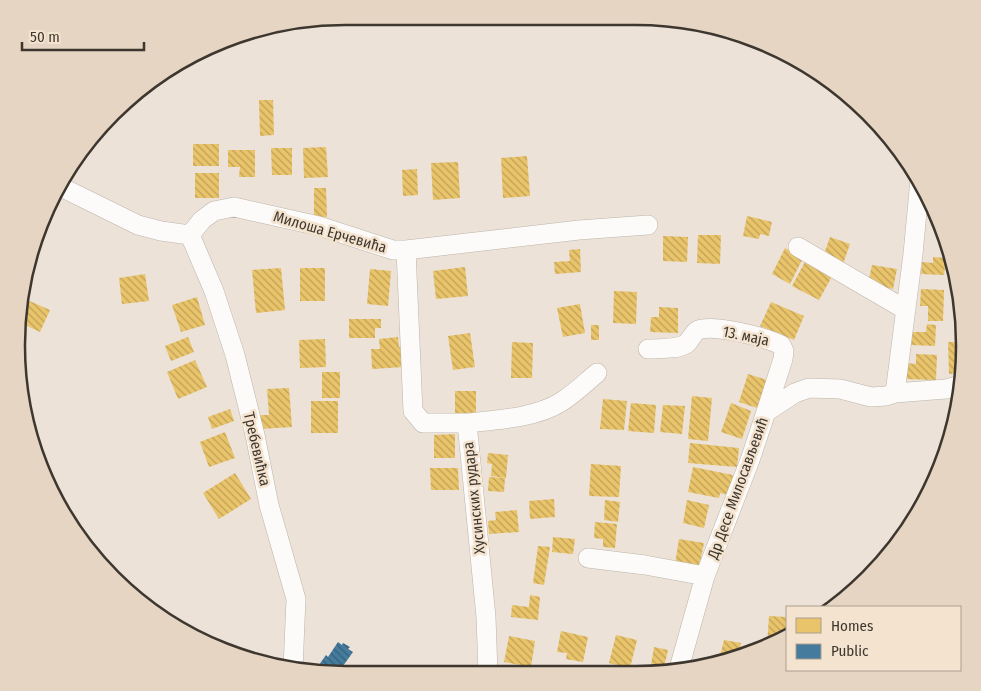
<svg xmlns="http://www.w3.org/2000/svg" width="981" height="691" font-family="'Fira Sans Condensed',sans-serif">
  <defs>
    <pattern id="homes-back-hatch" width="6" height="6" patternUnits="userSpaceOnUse" patternTransform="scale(1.25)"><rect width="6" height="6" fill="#e9c46a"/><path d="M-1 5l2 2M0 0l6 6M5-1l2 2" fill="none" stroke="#bea058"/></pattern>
    <pattern id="public-back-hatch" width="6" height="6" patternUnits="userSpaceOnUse" patternTransform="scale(1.25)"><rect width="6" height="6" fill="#457b9d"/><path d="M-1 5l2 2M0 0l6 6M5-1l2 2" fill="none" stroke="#386079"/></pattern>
  </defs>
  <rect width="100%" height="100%" fill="#ece2d7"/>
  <!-- homes -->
  <path fill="url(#homes-back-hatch)" d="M 259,100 L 273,100 L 274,135 L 260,136 Z
    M 193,144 L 219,144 L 219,166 L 193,166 Z
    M 326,147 L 328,177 L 304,178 L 303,148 Z
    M 271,148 L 292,148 L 292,175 L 272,175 Z
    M 228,150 L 255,150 L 255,177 L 239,177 L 240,167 L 228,167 Z
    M 527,156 L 530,196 L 503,198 L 501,158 Z
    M 458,162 L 460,198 L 433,200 L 431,163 Z
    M 417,169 L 418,195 L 403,196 L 402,170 Z
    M 195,173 L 219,173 L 219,198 L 195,198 Z
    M 314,188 L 326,188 L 327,217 L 314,217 Z
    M 747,216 L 772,222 L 769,236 L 760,234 L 759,239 L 743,236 Z
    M 940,225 L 947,239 L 947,240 L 940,239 Z
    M 698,235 L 721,235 L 720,264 L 697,263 Z
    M 663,236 L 688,237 L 687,262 L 663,261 Z
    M 830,237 L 850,244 L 843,264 L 823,257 Z
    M 785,248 L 803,258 L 790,284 L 772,274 Z
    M 580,249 L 581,272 L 555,274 L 554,262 L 570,261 L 569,250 Z
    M 933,257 L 946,258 L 944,275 L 921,274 L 922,262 L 933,263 Z
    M 807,258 L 835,271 L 819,300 L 792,286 Z
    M 872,265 L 897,269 L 893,289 L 868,284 Z
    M 465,267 L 468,296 L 436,299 L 433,271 Z
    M 281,268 L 285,310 L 256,313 L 252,270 Z
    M 300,268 L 325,268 L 325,301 L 300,301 Z
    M 370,269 L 391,271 L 388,306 L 367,304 Z
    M 145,274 L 149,301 L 122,304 L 119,278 Z
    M 921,289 L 944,290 L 943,321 L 928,321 L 928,306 L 920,306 Z
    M 614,291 L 637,292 L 636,324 L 613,323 Z
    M 197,297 L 205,325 L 181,332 L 172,305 Z
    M 25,299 L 50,310 L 40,332 L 19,322 L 19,312 Z
    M 771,302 L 804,316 L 794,340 L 760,326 Z
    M 580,304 L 585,333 L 563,337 L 557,308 Z
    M 659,307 L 678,308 L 678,333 L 650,332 L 651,317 L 659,317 Z
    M 349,319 L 381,319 L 381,328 L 375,328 L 375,338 L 349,338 Z
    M 927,324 L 936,325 L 935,346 L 911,345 L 912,332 L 926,332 Z
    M 591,325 L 599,325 L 599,340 L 591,340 Z
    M 470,333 L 475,367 L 453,370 L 448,336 Z
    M 188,337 L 194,352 L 171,361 L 165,346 Z
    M 398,337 L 399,347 L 402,347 L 404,367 L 372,369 L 371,349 L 380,349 L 379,339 Z
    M 325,339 L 326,367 L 300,368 L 299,340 Z
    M 512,342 L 533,343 L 532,378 L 511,378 Z
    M 948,342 L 963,342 L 963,373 L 949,374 Z
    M 916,354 L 937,355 L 936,380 L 905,379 L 906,363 L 916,364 Z
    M 195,360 L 207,387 L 178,399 L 167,372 Z
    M 322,372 L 340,372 L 340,398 L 322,398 Z
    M 748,374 L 767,380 L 757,408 L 739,402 Z
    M 289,388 L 292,427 L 260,429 L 259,415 L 269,415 L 267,389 Z
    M 455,391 L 476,391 L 476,415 L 455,415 Z
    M 692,396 L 712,398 L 708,441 L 688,439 Z
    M 603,399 L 627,401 L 624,430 L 600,429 Z
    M 311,401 L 338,401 L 338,433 L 311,433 Z
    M 631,403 L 656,405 L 654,433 L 628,431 Z
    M 731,403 L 751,411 L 742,439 L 721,432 Z
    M 663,405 L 685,406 L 682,434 L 660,432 Z
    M 230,409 L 234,421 L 212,429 L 208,417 Z
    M 225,432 L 235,458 L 209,467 L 200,442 Z
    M 455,434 L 455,458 L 434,458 L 434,435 Z
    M 690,443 L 739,448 L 737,467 L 688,463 Z
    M 488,453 L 508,455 L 506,478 L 491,476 L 492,464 L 487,463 Z
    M 591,464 L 621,466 L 619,497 L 589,496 Z
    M 693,467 L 733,475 L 729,495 L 720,493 L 719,498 L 688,492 Z
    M 430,468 L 458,468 L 459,490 L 431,490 Z
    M 235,473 L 251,499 L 219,519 L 203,493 Z
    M 489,477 L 505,478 L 504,492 L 488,491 Z
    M 554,499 L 555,517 L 530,519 L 529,501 Z
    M 605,500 L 620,502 L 618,522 L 604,520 Z
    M 687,500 L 709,505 L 704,528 L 683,523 Z
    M 517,510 L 519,532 L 489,534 L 488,521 L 496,520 L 495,512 Z
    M 595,522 L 617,524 L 615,548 L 603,547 L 603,539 L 594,538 Z
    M 553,537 L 575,539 L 573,554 L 552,552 Z
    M 679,539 L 704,543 L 699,568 L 675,564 Z
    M 538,546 L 550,547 L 544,585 L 533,583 Z
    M 530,595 L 540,597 L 538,620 L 511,617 L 512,605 L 529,607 Z
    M 769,616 L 787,617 L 787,637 L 781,641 L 767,645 Z
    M 561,631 L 588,637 L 583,662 L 566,659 L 567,653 L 557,652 Z
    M 616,635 L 637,640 L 630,668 L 609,663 Z
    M 509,636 L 535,641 L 531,667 L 504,662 Z
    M 724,640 L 741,643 L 739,654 L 719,660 Z
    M 654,647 L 668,650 L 663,672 L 650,671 Z"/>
  <!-- public -->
  <path fill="url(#public-back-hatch)" d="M 338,642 L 342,645 L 343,643 L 350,647 L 348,649 L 353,652 L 343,666 L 346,669 L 343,674 L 324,674 L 314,672 L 326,655 L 328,657 Z"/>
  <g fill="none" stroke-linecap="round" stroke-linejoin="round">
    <!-- minor casing -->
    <g stroke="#bcb4ab" stroke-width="20">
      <path id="minor" d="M 61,187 L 138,225 L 161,231 L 190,235
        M 190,235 L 202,220 L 214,211 L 234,207 L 319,226 L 393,250 L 406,250 L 579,230 L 648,225
        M 190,235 L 214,291 L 235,355 L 255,435 L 269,505 L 296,599 L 293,669
        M 798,247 L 906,310
        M 406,250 L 413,411 L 423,423 L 467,423 L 486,617 L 488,673
        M 648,349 C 659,348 676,350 686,344 C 691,340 693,332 698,330 C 714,324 765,337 781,345 L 784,351 L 783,359 L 766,412
        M 895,393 L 946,389 L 961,385
        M 467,423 C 495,420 536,418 561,402 C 574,394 585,383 597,373
        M 588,558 L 645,565 L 705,576
        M 678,672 L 705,576 L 750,460 L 766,412 L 795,393 L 809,388 L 840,389 L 871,397 L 886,396 L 895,393 L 913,254 L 920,180"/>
    </g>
    <!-- path -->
    <path stroke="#c7c3bf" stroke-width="3" stroke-dasharray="2.5 4" stroke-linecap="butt" d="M 923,503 L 930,472 L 941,458"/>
    <!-- minor -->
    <use href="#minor" stroke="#fcfbf9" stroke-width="19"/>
  </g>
  <g text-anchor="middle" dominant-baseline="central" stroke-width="5" stroke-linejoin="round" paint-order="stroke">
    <!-- street labels -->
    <g font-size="15" fill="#3e372f" stroke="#f4e3cf">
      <text transform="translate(330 232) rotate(16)">Милоша Ерчевића</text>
      <text transform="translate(746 336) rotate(12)">13. маја</text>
      <text transform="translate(257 449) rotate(77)">Требевићка</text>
      <text transform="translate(738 488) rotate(-70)">Др Десе Милосављевић</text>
      <text transform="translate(474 498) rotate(-96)">Хусинских рудара</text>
    </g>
  </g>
  <!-- crop -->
  <path d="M0 0H981V691H0ZM345 25H636A320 320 0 0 1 956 345V346A320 320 0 0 1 636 666H345A320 320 0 0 1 25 346V345A320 320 0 0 1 345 25Z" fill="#e5d5c2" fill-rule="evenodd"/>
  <path fill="none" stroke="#3e372f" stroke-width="2.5" d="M345 25H636A320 320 0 0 1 956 345V346A320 320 0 0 1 636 666H345A320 320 0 0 1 25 346V345A320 320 0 0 1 345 25Z"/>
  <!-- legend -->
  <rect x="786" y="606" width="175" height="65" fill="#f4e3cf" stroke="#ab9e8f"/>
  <rect x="796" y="618" width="25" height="15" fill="#e9c46a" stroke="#ab9e8f"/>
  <text x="831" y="631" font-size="15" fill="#3e372f">Homes</text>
  <rect x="796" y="644" width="25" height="15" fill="#457b9d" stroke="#ab9e8f"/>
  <text x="831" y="656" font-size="15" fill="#3e372f">Public</text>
  <!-- scale -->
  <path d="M22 42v8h122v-8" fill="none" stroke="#3e372f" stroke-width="2.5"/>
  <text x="30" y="42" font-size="15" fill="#3e372f" stroke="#f4e3cf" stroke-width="4" paint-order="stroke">50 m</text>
</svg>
